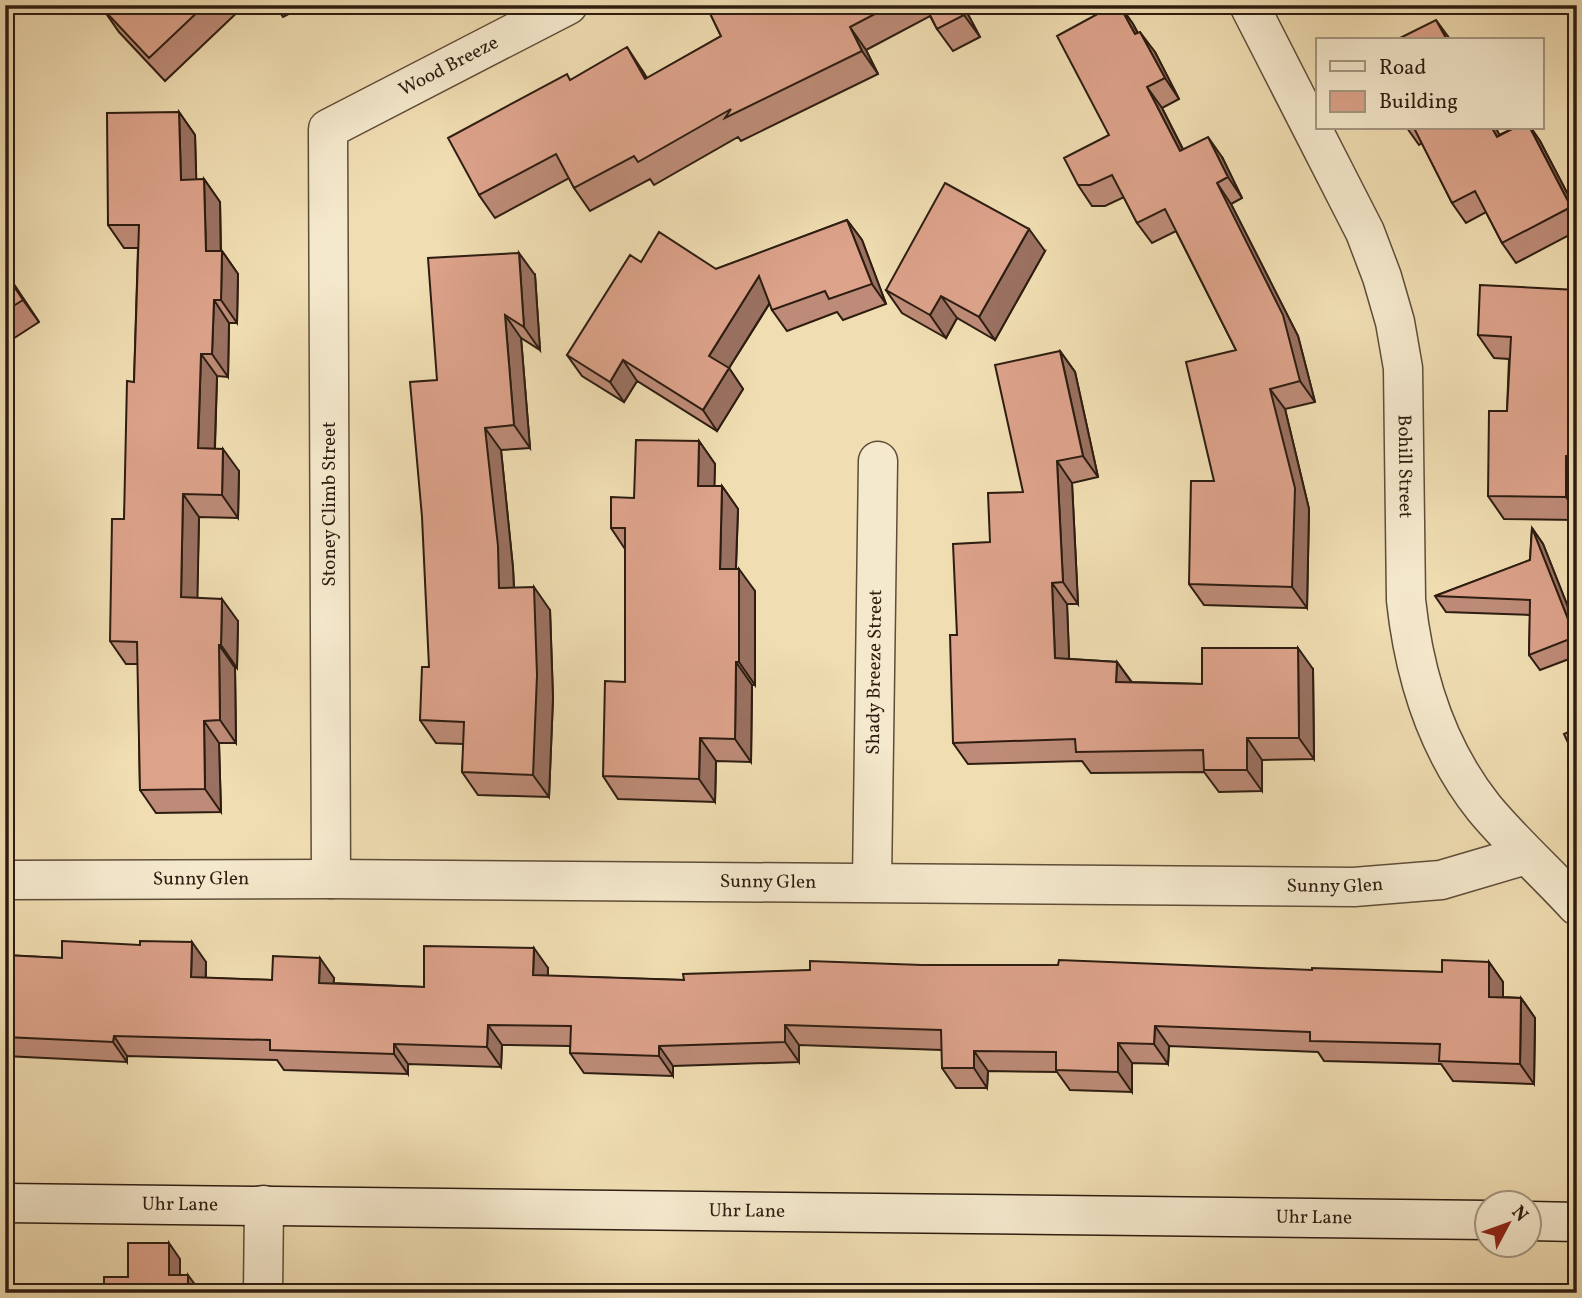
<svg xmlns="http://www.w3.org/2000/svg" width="1582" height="1298" font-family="Vollkorn,serif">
  <rect width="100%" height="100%" fill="#f0ddb2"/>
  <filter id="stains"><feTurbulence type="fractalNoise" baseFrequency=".00286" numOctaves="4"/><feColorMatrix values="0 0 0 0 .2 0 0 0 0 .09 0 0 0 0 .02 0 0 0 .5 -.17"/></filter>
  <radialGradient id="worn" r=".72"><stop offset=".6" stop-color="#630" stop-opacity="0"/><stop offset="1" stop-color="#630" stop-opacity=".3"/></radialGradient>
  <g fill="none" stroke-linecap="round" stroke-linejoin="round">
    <!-- street casing -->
    <g stroke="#5e4d39" stroke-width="41">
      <g id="street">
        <path id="s1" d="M 1249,5 L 1365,232 L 1382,277 L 1395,322 L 1403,368 L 1406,600 C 1414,675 1437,749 1484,808 C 1513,843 1547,873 1577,906"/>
        <path id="s2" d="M 331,879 L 328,129 L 568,5"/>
        <path id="s3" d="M 5,880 L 331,879 L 1354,887 L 1441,880 L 1526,855"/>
        <path id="s4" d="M 872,882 L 878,461"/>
        <path d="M 263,1293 L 264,1205"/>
      </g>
    </g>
    <!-- secondary casing -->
    <g stroke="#2d1d11" stroke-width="41">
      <g id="secondary">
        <path id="s5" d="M 5,1203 L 1488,1220"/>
        <path d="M 1530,1221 L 1577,1222"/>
      </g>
    </g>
    <!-- street -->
    <use href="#street" stroke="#f5e9cd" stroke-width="38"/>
    <!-- secondary -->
    <use href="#secondary" stroke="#f5e9cd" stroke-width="38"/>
  </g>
  <!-- wall -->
  <path fill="#bd8b77" stroke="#2d1d11" stroke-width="2" d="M 107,5 L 245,5 L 165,81 L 119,32 L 103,9 Z
    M 275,5 L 306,5 L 283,17 Z
    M 706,5 L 761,5 L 763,9 L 772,5 L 963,5 L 980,37 L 953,51 L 937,29 L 930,16 L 866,50 L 878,74 L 741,141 L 738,137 L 654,185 L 650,179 L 590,211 L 574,188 L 569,178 L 495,218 L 479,195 L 571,80 L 642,70 L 647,78 L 721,36 Z
    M 1120,5 L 1133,24 L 1138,33 L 1155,52 L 1179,99 L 1162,108 L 1183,149 L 1222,157 L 1242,198 L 1231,204 L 1298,336 L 1315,402 L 1285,409 L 1309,509 L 1307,608 L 1204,605 L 1189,584 L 1214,481 L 1236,350 L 1176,231 L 1152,243 L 1137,223 L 1124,197 L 1105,206 L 1092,206 L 1078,185 L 1109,135 Z
    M 179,112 L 195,135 L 196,180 L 204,179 L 220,202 L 221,251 L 222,251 L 238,274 L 237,323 L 229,323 L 228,377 L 217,376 L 215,448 L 239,471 L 238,518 L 199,517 L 197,598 L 238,621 L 237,668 L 235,668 L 236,743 L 219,743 L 221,812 L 156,813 L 140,790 L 138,664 L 126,664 L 110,641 L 124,519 L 134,382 L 138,248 L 124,248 L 108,225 Z
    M 1407,128 L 1496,128 L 1499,135 L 1514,128 L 1531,128 L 1540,141 L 1577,212 L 1577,231 L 1516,263 L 1502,243 L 1486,212 L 1466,223 L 1452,203 L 1422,143 L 1419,145 Z
    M 847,220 L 862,240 L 886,304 L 843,320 L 837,312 L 787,331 L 772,310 L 770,303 L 729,368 L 743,389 L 717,431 L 637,381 L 624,402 L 582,376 L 567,355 L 641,262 L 716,269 Z
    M 1045,251 L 995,340 L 957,318 L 946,338 L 902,313 L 886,290 Z
    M 5,271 L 39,322 L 5,344 Z
    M 535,275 L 540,350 L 521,338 L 530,448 L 501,450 L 513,568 L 514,588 L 550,610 L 553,698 L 549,797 L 478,795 L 462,772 L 464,744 L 436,743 L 420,720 L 429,667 L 437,380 Z
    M 1577,290 L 1577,520 L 1504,519 L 1488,496 L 1507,411 L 1509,359 L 1494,358 L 1478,335 Z
    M 1060,351 L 1075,372 L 1098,477 L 1072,483 L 1078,604 L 1067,604 L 1069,659 L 1117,662 L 1132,682 L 1202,684 L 1313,669 L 1314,759 L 1262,760 L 1262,791 L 1219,792 L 1204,772 L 1091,773 L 1082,761 L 968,764 L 953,743 L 957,635 L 990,542 L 1023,492 Z
    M 699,441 L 715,464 L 714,486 L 722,486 L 738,509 L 736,569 L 755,591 L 755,685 L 752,685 L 751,762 L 716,761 L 715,802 L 618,799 L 603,776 L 625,682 L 625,549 L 611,528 L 634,498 Z
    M 1532,528 L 1543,544 L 1577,630 L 1577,656 L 1540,670 L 1529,655 L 1530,615 L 1446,612 L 1435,596 L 1530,560 Z
    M 5,602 L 11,611 L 11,664 L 5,664 Z
    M 5,715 L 11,723 L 10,754 L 5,754 Z
    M 5,955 L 62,958 L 206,962 L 206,978 L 272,980 L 334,978 L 333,983 L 424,987 L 548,968 L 548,976 L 684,980 L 810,970 L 922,965 L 1442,972 L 1489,962 L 1503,982 L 1503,997 L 1521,998 L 1535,1018 L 1534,1084 L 1453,1081 L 1441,1064 L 1324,1061 L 1318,1052 L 1169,1046 L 1168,1064 L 1132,1063 L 1132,1092 L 1070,1090 L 1057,1072 L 988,1071 L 987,1088 L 956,1088 L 942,1068 L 942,1050 L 799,1045 L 799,1062 L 673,1066 L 673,1076 L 584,1073 L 570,1053 L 570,1046 L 502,1045 L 501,1067 L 408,1064 L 408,1074 L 284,1070 L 277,1060 L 127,1056 L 127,1062 L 5,1056 Z"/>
  <!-- shaded-wall -->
  <path fill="#9a7161" stroke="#2d1d11" stroke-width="2" d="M 757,5 L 761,5 L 776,34 L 760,11 Z
    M 959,5 L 963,5 L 980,37 L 964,15 Z
    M 1119,5 L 1133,24 L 1149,55 L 1135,34 Z
    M 1436,20 L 1450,39 L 1450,40 L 1447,40 Z
    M 850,27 L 866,50 L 878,74 L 862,51 Z
    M 1140,32 L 1155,52 L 1179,99 L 1165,78 Z
    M 627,47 L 642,70 L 661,102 L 645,79 Z
    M 1147,87 L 1162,108 L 1194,172 L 1180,151 Z
    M 179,112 L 195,135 L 197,203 L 181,180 Z
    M 1492,128 L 1496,128 L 1510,157 L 1497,137 Z
    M 1530,128 L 1531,128 L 1540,141 L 1577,212 L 1577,216 L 1571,207 Z
    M 1208,137 L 1222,157 L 1242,198 L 1228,177 Z
    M 204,179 L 220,202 L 221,273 L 206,251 Z
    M 1217,183 L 1231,204 L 1298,336 L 1315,402 L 1300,381 Z
    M 847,220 L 862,240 L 886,304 L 872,284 Z
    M 1029,229 L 1045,251 L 995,340 L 979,317 Z
    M 222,251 L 238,274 L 237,323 L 221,300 Z
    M 519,253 L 535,275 L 540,350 L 524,327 Z
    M 5,271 L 39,322 L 23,300 Z
    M 759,276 L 774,296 L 724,376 L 709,356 Z
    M 941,296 L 957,318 L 946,338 L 930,315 Z
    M 214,300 L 229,323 L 228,377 L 212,354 Z
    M 505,315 L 521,338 L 530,448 L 514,425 Z
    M 1577,327 L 1577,419 L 1572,412 Z
    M 1060,351 L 1075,372 L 1098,477 L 1083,456 Z
    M 201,354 L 217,376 L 214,470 L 198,448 Z
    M 623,360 L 637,381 L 624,402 L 610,382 Z
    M 729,368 L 743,389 L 717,431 L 703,410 Z
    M 1270,389 L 1285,409 L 1309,509 L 1307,608 L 1292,587 Z
    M 485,428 L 501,450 L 513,568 L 515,611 L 499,588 Z
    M 699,441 L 715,464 L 714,508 L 698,486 Z
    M 223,449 L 239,471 L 238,518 L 222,495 Z
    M 1566,456 L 1577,471 L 1577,513 L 1566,497 Z
    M 1057,461 L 1072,483 L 1078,604 L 1063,582 Z
    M 722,486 L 738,509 L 735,591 L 720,569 Z
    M 183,494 L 199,517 L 197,620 L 181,597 Z
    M 1532,528 L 1543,544 L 1577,630 L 1577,640 L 1575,637 Z
    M 739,569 L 755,591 L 755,685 L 739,662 Z
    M 1052,583 L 1067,604 L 1070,680 L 1055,658 Z
    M 534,587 L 550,610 L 553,698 L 549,797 L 533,775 Z
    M 222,599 L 238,621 L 237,668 L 221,645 Z
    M 5,602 L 11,611 L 11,664 L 5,655 Z
    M 219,645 L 235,668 L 236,743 L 220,720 Z
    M 1298,648 L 1313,669 L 1314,759 L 1299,738 Z
    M 736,662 L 752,685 L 751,762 L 735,739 Z
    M 1117,662 L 1132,683 L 1116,682 Z
    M 5,715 L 11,723 L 10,754 L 5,747 Z
    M 204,721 L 219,743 L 221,812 L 205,789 Z
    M 700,738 L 716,761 L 715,802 L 699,779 Z
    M 1247,738 L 1262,760 L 1262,791 L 1247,770 Z
    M 192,942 L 206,962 L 205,997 L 191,977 Z
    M 534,948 L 548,968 L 547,995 L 533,975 Z
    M 320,958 L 334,978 L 332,1003 L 319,983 Z
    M 1489,962 L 1503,982 L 1503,1017 L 1489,997 Z
    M 1521,998 L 1535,1018 L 1534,1084 L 1520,1064 Z
    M 488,1025 L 502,1045 L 501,1067 L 487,1047 Z
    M 785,1025 L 799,1045 L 799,1062 L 785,1042 Z
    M 1155,1026 L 1169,1046 L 1168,1064 L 1154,1044 Z
    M 114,1036 L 127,1056 L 127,1062 L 113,1042 Z
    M 1118,1043 L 1132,1063 L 1132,1092 L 1118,1072 Z
    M 394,1044 L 408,1064 L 408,1074 L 394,1054 Z
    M 659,1046 L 673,1066 L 673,1076 L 659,1056 Z
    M 974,1051 L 988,1071 L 987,1088 L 974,1068 Z
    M 169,1243 L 180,1259 L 180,1290 L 169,1275 Z
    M 188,1275 L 199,1290 L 199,1293 L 188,1293 Z"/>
  <!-- building -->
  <path fill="#dca28a" stroke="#2d1d11" stroke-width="2" d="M 107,5 L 205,5 L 149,58 L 103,9 Z
    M 706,5 L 757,5 L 760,11 L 772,5 L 892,5 L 850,27 L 862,51 L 725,118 L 731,109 L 638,162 L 634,156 L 574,188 L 556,154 L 479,195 L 448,138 L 567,74 L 570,80 L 627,47 L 645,79 L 721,36 Z
    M 925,5 L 959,5 L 964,15 L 937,29 Z
    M 1114,5 L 1119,5 L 1135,34 L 1140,32 L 1165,78 L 1147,87 L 1180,151 L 1208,137 L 1228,177 L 1217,183 L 1283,315 L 1300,381 L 1270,389 L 1295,488 L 1292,587 L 1189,584 L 1191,481 L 1214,481 L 1186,362 L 1236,350 L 1165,209 L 1137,223 L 1112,175 L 1090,185 L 1078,185 L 1064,158 L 1109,135 L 1057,36 Z
    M 1436,20 L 1447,40 L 1396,40 Z
    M 179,112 L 181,180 L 204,179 L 206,251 L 222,251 L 221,300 L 214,300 L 212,354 L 201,354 L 198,448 L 223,449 L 222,495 L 183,494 L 181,597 L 222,599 L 221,645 L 219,645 L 220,720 L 204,721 L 205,789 L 140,790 L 137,642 L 110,641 L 112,519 L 124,519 L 127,381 L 134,382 L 139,225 L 108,225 L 107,113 Z
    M 1414,128 L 1492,128 L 1497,137 L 1514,128 L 1530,128 L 1571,207 L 1502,243 L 1475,191 L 1452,203 Z
    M 945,183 L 1029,229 L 979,317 L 941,296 L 930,315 L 886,290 Z
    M 847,220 L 872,284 L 829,299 L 825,291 L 772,310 L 759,276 L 709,356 L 729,368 L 703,410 L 623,360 L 610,382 L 567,355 L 630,255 L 641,262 L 659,232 L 716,269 Z
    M 519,253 L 524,327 L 505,315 L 514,425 L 485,428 L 498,546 L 499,588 L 534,587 L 537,675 L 533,775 L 462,772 L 464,722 L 420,720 L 422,667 L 429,667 L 422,517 L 410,382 L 437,380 L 428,258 Z
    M 5,273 L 23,300 L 5,311 Z
    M 1480,285 L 1577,290 L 1577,327 L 1572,412 L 1577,412 L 1577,457 L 1566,456 L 1566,497 L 1488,496 L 1489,411 L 1507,411 L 1511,337 L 1478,335 Z
    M 1060,351 L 1083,456 L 1057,461 L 1063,582 L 1052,583 L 1055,658 L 1117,662 L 1116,682 L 1202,684 L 1202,648 L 1298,648 L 1299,738 L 1247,738 L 1247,770 L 1204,770 L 1203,750 L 1076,752 L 1075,739 L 953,743 L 950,635 L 957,635 L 953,544 L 990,542 L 988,493 L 1023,492 L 995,365 Z
    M 636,440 L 699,441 L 698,486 L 722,486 L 720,569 L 739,569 L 739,662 L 736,662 L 735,739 L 700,738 L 699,779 L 603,776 L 605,681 L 625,682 L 625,528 L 611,528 L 611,497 L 634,498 Z
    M 1532,528 L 1575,637 L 1529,655 L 1530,600 L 1435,596 L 1530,560 Z
    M 1577,728 L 1577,762 L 1564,734 Z
    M 62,941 L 140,945 L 140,941 L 192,942 L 191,977 L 272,980 L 273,956 L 320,958 L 319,983 L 424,987 L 424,946 L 534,948 L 533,975 L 684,980 L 683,974 L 810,970 L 810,961 L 922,965 L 1058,965 L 1059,960 L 1312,970 L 1312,968 L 1442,972 L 1442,960 L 1489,962 L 1489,997 L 1521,998 L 1520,1064 L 1439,1061 L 1440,1044 L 1310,1041 L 1310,1032 L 1155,1026 L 1154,1044 L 1118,1043 L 1118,1072 L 1056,1070 L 1056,1052 L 974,1051 L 974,1068 L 942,1068 L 941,1030 L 785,1025 L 785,1042 L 659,1046 L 659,1056 L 570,1053 L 571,1026 L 488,1025 L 487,1047 L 394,1044 L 394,1054 L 270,1050 L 270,1040 L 114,1036 L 113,1042 L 5,1037 L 5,955 L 62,958 Z
    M 128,1243 L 169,1243 L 169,1275 L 188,1275 L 188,1293 L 104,1293 L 104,1277 L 128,1277 Z
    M 433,1287 L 505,1288 L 505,1293 L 432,1293 Z"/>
  <g text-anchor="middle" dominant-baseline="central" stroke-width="5" stroke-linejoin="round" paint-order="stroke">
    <!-- street labels -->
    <g font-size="19" fill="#2d1d11" stroke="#f5e9cd">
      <text stroke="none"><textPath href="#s2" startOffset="886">Wood Breeze</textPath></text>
      <text stroke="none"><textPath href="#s1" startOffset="495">Bohill Street</textPath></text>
      <text transform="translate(330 504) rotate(-90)">Stoney Climb Street</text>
      <text stroke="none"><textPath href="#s4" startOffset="210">Shady Breeze Street</textPath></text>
      <text stroke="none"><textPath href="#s3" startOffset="196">Sunny Glen</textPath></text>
      <text stroke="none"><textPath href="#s3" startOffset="763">Sunny Glen</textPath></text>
      <text stroke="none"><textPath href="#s3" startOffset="1330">Sunny Glen</textPath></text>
      <text stroke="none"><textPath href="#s5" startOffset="175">Uhr Lane</textPath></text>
      <text stroke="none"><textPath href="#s5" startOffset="742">Uhr Lane</textPath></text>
      <text stroke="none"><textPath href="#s5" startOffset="1309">Uhr Lane</textPath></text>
    </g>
  </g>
  <!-- margin -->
  <rect width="1582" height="1298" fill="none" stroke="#f0ddb2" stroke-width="28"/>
  <rect x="7" y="7" width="1568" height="1284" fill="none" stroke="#2d1d11" stroke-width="3.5"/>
  <rect x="14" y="14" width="1554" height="1270" fill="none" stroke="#2d1d11" stroke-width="2"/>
  <!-- legend -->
  <rect x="1316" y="38" width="228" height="91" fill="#f5e9cd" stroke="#a59782" stroke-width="2"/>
  <rect x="1330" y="61" width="35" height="10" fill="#f5e9cd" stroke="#a59782" stroke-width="2"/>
  <text x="1379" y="74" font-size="21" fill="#2d1d11">Road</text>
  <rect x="1330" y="91" width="35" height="21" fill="#dca28a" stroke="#a59782" stroke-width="2"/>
  <text x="1379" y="108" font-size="21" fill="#2d1d11">Building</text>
  <!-- north arrow -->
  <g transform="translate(1508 1224) rotate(49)"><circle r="33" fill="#f5e9cd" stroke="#a59782" stroke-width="2"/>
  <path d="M0-5L12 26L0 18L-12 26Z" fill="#8f2418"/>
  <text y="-10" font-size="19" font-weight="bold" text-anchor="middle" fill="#2d1d11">N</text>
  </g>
  <rect width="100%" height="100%" filter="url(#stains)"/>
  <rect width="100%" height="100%" fill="url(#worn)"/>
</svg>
